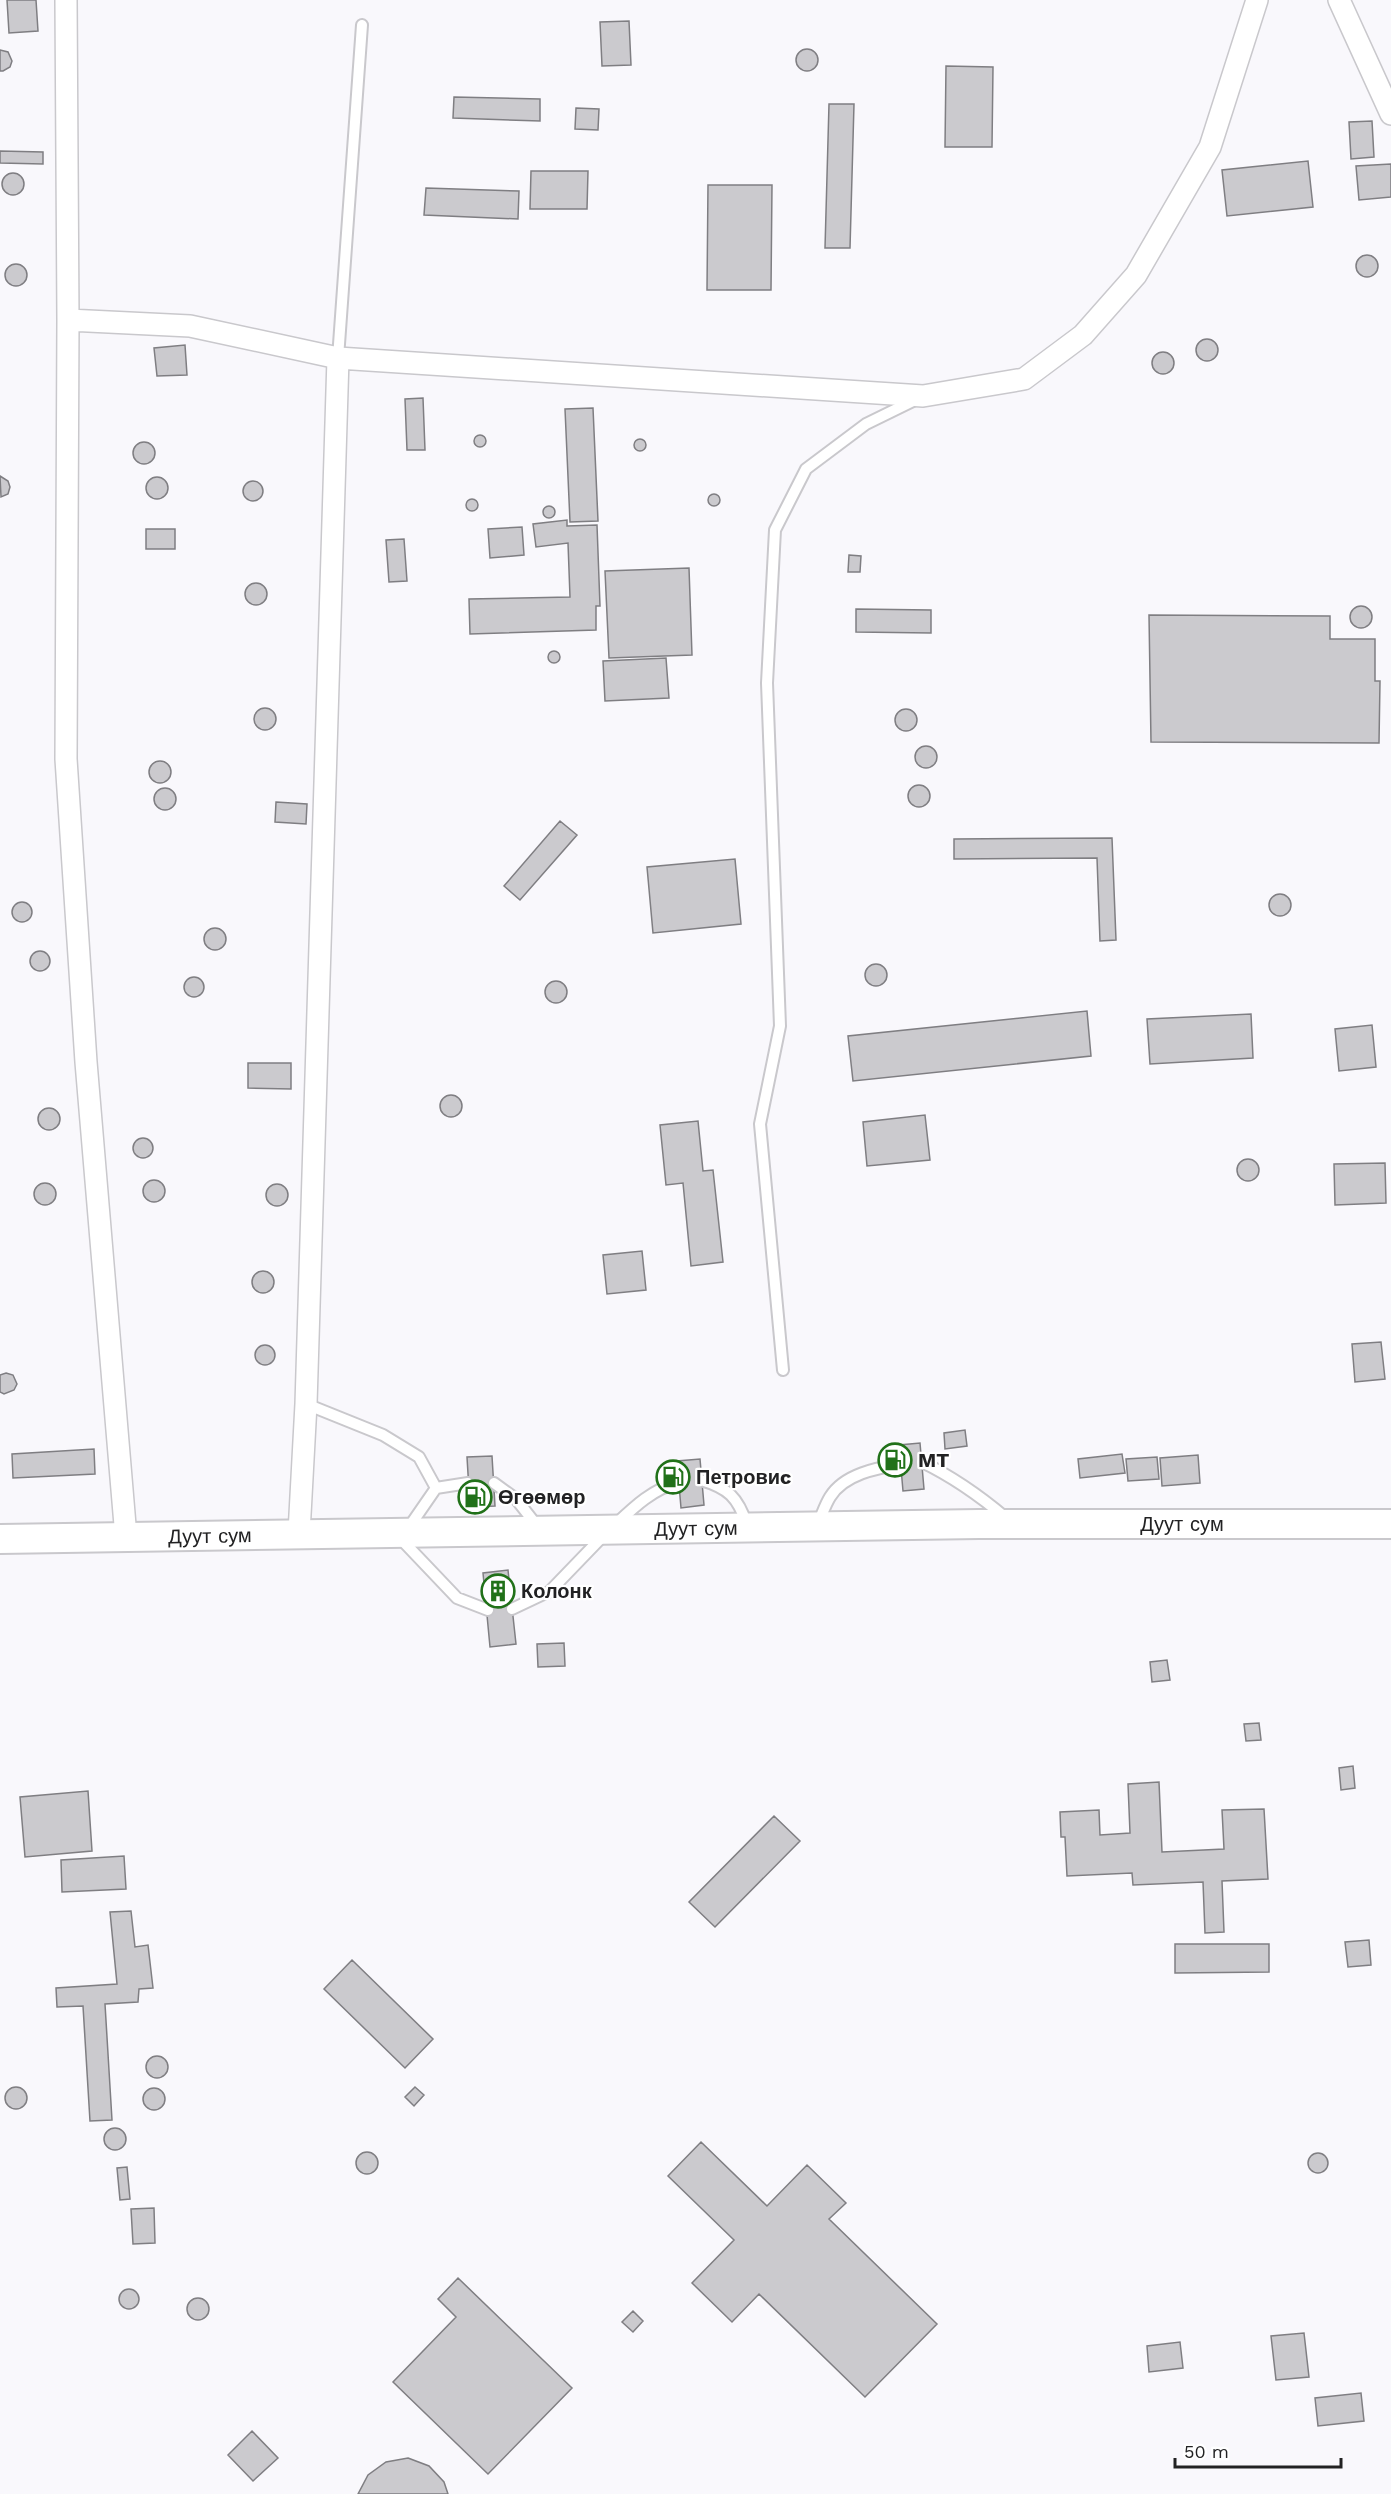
<svg xmlns="http://www.w3.org/2000/svg" width="1391" height="2494" font-family="'Work Sans',sans-serif">
  <rect width="100%" height="100%" fill="#f9f8fc"/>
  <!-- building -->
  <path fill="#cbcace" stroke="#7f7e82" stroke-width="1.5" d="M 7,0 L 36,0 L 38,31 L 9,33 Z
    M 629,21 L 631,65 L 602,66 L 600,22 Z
    M796 60a11 11 0 1 1 22 0a11 11 0 1 1-22 0Z
    M 0,50 L 8,52 L 12,61 L 10,67 L 3,71 L 0,71 Z
    M 946,66 L 993,67 L 992,147 L 945,147 Z
    M 454,97 L 540,99 L 540,121 L 453,118 Z
    M 829,104 L 854,104 L 850,248 L 825,248 Z
    M 576,108 L 599,109 L 598,130 L 575,129 Z
    M 1372,121 L 1374,157 L 1351,159 L 1349,122 Z
    M 0,151 L 43,152 L 43,164 L 0,163 Z
    M 1308,161 L 1313,207 L 1227,216 L 1222,170 Z
    M 1391,164 L 1391,197 L 1359,200 L 1356,166 Z
    M 531,171 L 588,171 L 587,209 L 530,209 Z
    M2 184a11 11 0 1 1 22 0a11 11 0 1 1-22 0Z
    M 708,185 L 772,185 L 771,290 L 707,290 Z
    M 426,188 L 519,191 L 518,219 L 424,215 Z
    M1356 266a11 11 0 1 1 22 0a11 11 0 1 1-22 0Z
    M5 275a11 11 0 1 1 22 0a11 11 0 1 1-22 0Z
    M1196 350a11 11 0 1 1 22 0a11 11 0 1 1-22 0Z
    M 185,345 L 187,375 L 157,376 L 154,348 Z
    M1152 363a11 11 0 1 1 22 0a11 11 0 1 1-22 0Z
    M 423,398 L 425,450 L 407,450 L 405,399 Z
    M 593,408 L 598,521 L 570,522 L 565,409 Z
    M474 441a6 6 0 1 1 12 0a6 6 0 1 1-12 0Z
    M634 445a6 6 0 1 1 12 0a6 6 0 1 1-12 0Z
    M133 453a11 11 0 1 1 22 0a11 11 0 1 1-22 0Z
    M 0,476 L 8,481 L 10,487 L 8,494 L 1,497 Z
    M146 488a11 11 0 1 1 22 0a11 11 0 1 1-22 0Z
    M243 491a10 10 0 1 1 20 0a10 10 0 1 1-20 0Z
    M708 500a6 6 0 1 1 12 0a6 6 0 1 1-12 0Z
    M466 505a6 6 0 1 1 12 0a6 6 0 1 1-12 0Z
    M543 512a6 6 0 1 1 12 0a6 6 0 1 1-12 0Z
    M 567,520 L 567,526 L 597,525 L 600,606 L 596,606 L 596,630 L 470,634 L 469,599 L 570,597 L 568,543 L 536,547 L 533,524 Z
    M 522,527 L 524,555 L 490,558 L 488,529 Z
    M 146,529 L 175,529 L 175,549 L 146,549 Z
    M 404,539 L 407,581 L 389,582 L 386,540 Z
    M 849,555 L 861,556 L 860,572 L 848,572 Z
    M 689,568 L 692,655 L 609,658 L 605,571 Z
    M245 594a11 11 0 1 1 22 0a11 11 0 1 1-22 0Z
    M1350 617a11 11 0 1 1 22 0a11 11 0 1 1-22 0Z
    M 856,609 L 931,610 L 931,633 L 856,632 Z
    M 1149,615 L 1330,616 L 1330,639 L 1375,639 L 1375,681 L 1380,681 L 1379,743 L 1151,742 Z
    M548 657a6 6 0 1 1 12 0a6 6 0 1 1-12 0Z
    M 666,658 L 669,698 L 605,701 L 603,661 Z
    M254 719a11 11 0 1 1 22 0a11 11 0 1 1-22 0Z
    M895 720a11 11 0 1 1 22 0a11 11 0 1 1-22 0Z
    M915 757a11 11 0 1 1 22 0a11 11 0 1 1-22 0Z
    M149 772a11 11 0 1 1 22 0a11 11 0 1 1-22 0Z
    M908 796a11 11 0 1 1 22 0a11 11 0 1 1-22 0Z
    M154 799a11 11 0 1 1 22 0a11 11 0 1 1-22 0Z
    M 276,802 L 307,804 L 306,824 L 275,822 Z
    M 560,821 L 577,835 L 520,900 L 504,886 Z
    M 1112,838 L 1116,940 L 1100,941 L 1097,858 L 954,859 L 954,839 Z
    M 735,859 L 741,924 L 653,933 L 647,867 Z
    M1269 905a11 11 0 1 1 22 0a11 11 0 1 1-22 0Z
    M12 912a10 10 0 1 1 20 0a10 10 0 1 1-20 0Z
    M204 939a11 11 0 1 1 22 0a11 11 0 1 1-22 0Z
    M30 961a10 10 0 1 1 20 0a10 10 0 1 1-20 0Z
    M865 975a11 11 0 1 1 22 0a11 11 0 1 1-22 0Z
    M184 987a10 10 0 1 1 20 0a10 10 0 1 1-20 0Z
    M545 992a11 11 0 1 1 22 0a11 11 0 1 1-22 0Z
    M 1087,1011 L 1091,1056 L 853,1081 L 848,1036 Z
    M 1251,1014 L 1253,1058 L 1150,1064 L 1147,1019 Z
    M 1372,1025 L 1376,1067 L 1339,1071 L 1335,1029 Z
    M 248,1063 L 291,1063 L 291,1089 L 248,1088 Z
    M440 1106a11 11 0 1 1 22 0a11 11 0 1 1-22 0Z
    M38 1119a11 11 0 1 1 22 0a11 11 0 1 1-22 0Z
    M 925,1115 L 930,1160 L 867,1166 L 863,1122 Z
    M 698,1121 L 703,1171 L 713,1170 L 723,1262 L 691,1266 L 683,1183 L 666,1185 L 660,1125 Z
    M133 1148a10 10 0 1 1 20 0a10 10 0 1 1-20 0Z
    M1237 1170a11 11 0 1 1 22 0a11 11 0 1 1-22 0Z
    M 1385,1163 L 1386,1203 L 1335,1205 L 1334,1164 Z
    M143 1191a11 11 0 1 1 22 0a11 11 0 1 1-22 0Z
    M34 1194a11 11 0 1 1 22 0a11 11 0 1 1-22 0Z
    M266 1195a11 11 0 1 1 22 0a11 11 0 1 1-22 0Z
    M 642,1251 L 646,1290 L 607,1294 L 603,1255 Z
    M252 1282a11 11 0 1 1 22 0a11 11 0 1 1-22 0Z
    M 1381,1342 L 1385,1379 L 1355,1382 L 1352,1344 Z
    M255 1355a10 10 0 1 1 20 0a10 10 0 1 1-20 0Z
    M 6,1373 L 13,1375 L 17,1384 L 14,1390 L 4,1394 L 0,1392 L 0,1375 Z
    M 965,1430 L 967,1446 L 945,1449 L 944,1433 Z
    M 920,1443 L 924,1489 L 903,1491 L 899,1445 Z
    M 94,1449 L 95,1474 L 13,1478 L 12,1454 Z
    M 1122,1454 L 1125,1473 L 1080,1478 L 1078,1459 Z
    M 1198,1455 L 1200,1483 L 1162,1486 L 1160,1458 Z
    M 492,1456 L 495,1506 L 470,1507 L 467,1457 Z
    M 1157,1457 L 1159,1479 L 1128,1481 L 1126,1459 Z
    M 700,1459 L 704,1505 L 681,1508 L 677,1461 Z
    M 508,1570 L 516,1644 L 490,1647 L 483,1573 Z
    M 564,1643 L 565,1666 L 538,1667 L 537,1644 Z
    M 1167,1660 L 1170,1680 L 1152,1682 L 1150,1662 Z
    M 1259,1723 L 1261,1740 L 1246,1741 L 1244,1724 Z
    M 1353,1766 L 1355,1788 L 1341,1790 L 1339,1768 Z
    M 1159,1782 L 1162,1852 L 1224,1849 L 1222,1810 L 1264,1809 L 1268,1879 L 1222,1881 L 1224,1932 L 1205,1933 L 1203,1882 L 1133,1885 L 1132,1873 L 1067,1876 L 1065,1837 L 1061,1837 L 1060,1812 L 1099,1810 L 1100,1835 L 1130,1833 L 1128,1784 Z
    M 88,1791 L 92,1851 L 25,1857 L 20,1797 Z
    M 774,1816 L 800,1841 L 715,1927 L 689,1902 Z
    M 124,1856 L 126,1889 L 62,1892 L 61,1860 Z
    M 131,1911 L 135,1947 L 148,1945 L 153,1988 L 139,1989 L 138,2002 L 105,2004 L 112,2120 L 90,2121 L 83,2006 L 57,2007 L 56,1988 L 117,1984 L 110,1912 Z
    M 1369,1940 L 1371,1965 L 1348,1967 L 1345,1942 Z
    M 1175,1944 L 1269,1944 L 1269,1972 L 1175,1973 Z
    M 352,1960 L 433,2039 L 405,2068 L 324,1989 Z
    M146 2067a11 11 0 1 1 22 0a11 11 0 1 1-22 0Z
    M 415,2087 L 424,2095 L 414,2106 L 405,2097 Z
    M5 2098a11 11 0 1 1 22 0a11 11 0 1 1-22 0Z
    M143 2099a11 11 0 1 1 22 0a11 11 0 1 1-22 0Z
    M104 2139a11 11 0 1 1 22 0a11 11 0 1 1-22 0Z
    M 701,2142 L 767,2206 L 807,2165 L 846,2203 L 829,2219 L 937,2324 L 865,2397 L 759,2294 L 732,2322 L 692,2283 L 734,2240 L 668,2176 Z
    M356 2163a11 11 0 1 1 22 0a11 11 0 1 1-22 0Z
    M1308 2163a10 10 0 1 1 20 0a10 10 0 1 1-20 0Z
    M 127,2167 L 130,2199 L 120,2200 L 117,2168 Z
    M 154,2208 L 155,2243 L 133,2244 L 131,2209 Z
    M 458,2278 L 572,2388 L 488,2474 L 393,2382 L 456,2317 L 438,2299 Z
    M119 2299a10 10 0 1 1 20 0a10 10 0 1 1-20 0Z
    M187 2309a11 11 0 1 1 22 0a11 11 0 1 1-22 0Z
    M 633,2311 L 643,2321 L 633,2332 L 622,2322 Z
    M 1304,2333 L 1309,2377 L 1276,2380 L 1271,2336 Z
    M 1180,2342 L 1183,2368 L 1149,2372 L 1147,2346 Z
    M 1361,2393 L 1364,2421 L 1318,2426 L 1315,2398 Z
    M 252,2431 L 278,2458 L 253,2481 L 228,2455 Z
    M 408,2458 L 429,2466 L 444,2482 L 448,2494 L 358,2494 L 368,2475 L 386,2462 Z"/>
  <g fill="none" stroke-linecap="round" stroke-linejoin="round">
    <!-- lane casing -->
    <g stroke="#c9c8cc" stroke-width="14">
      <path id="lane" d="M 338,358 L 362,25
        M 783,1370 L 760,1124 L 780,1026 L 767,683 L 775,530 L 806,469 L 866,424 L 915,400
        M 306,1404 L 383,1435 L 419,1457 L 436,1488
        M 922,1462 C 953,1477 980,1496 1006,1518
        M 701,1480 C 728,1488 738,1497 747,1525
        M 494,1483 L 516,1499 L 538,1527
        M 818,1523 C 822,1515 825,1505 830,1497 C 844,1474 877,1468 901,1464
        M 616,1524 C 635,1506 653,1489 679,1482
        M 407,1530 L 436,1488 L 468,1483
        M 398,1536 L 457,1598 L 488,1610
        M 512,1609 L 550,1591 L 604,1535"/>
    </g>
    <!-- street casing -->
    <g stroke="#c9c8cc" stroke-width="24">
      <path id="street" d="M 66,0 L 68,320
        M 1339,0 L 1391,114
        M 299,1533 L 306,1404 L 338,358
        M 126,1537 L 86,1062 L 66,759 L 68,320 L 190,326 L 338,358 L 923,396 L 1024,379 L 1083,335 L 1136,275 L 1210,147 L 1257,0"/>
    </g>
    <!-- secondary casing -->
    <g stroke="#c9c8cc" stroke-width="32">
      <g id="secondary">
        <path id="s1" d="M 0,1539 L 979,1524 L 1391,1524"/>
      </g>
    </g>
    <!-- lane -->
    <use href="#lane" stroke="#fff" stroke-width="10"/>
    <!-- street -->
    <use href="#street" stroke="#fff" stroke-width="21"/>
    <!-- secondary -->
    <use href="#secondary" stroke="#fff" stroke-width="28"/>
  </g>
  <!-- icons -->
  <defs>
    <g id="fuel-ring" transform="scale(1.725)"><circle r="9.5" fill="#fff" stroke="#217119" stroke-width="1.5"/><path d="M-5.5-6h7V0h2V4h1.3V-2.5L3-4.5l.8-.8L6-3V5H2.5V1h-1V6h-7ZM-4.2-4.7v3.2H.2V-4.7Z" fill="#217119"/></g>
    <g id="building-ring" transform="scale(1.725)"><circle r="9.5" fill="#fff" stroke="#217119" stroke-width="1.5"/><path d="M-4-6H4V6H1V3H-1V6H-4ZM-2.5-4.3h1.7v1.8h-1.7ZM.8-4.3h1.7v1.8H.8ZM-2.5-1h1.7V.8h-1.7ZM.8-1h1.7V.8H.8Z" fill="#217119"/></g>
  </defs>
  <g fill-rule="evenodd">
    <use href="#fuel-ring" x="895" y="1460"/>
    <use href="#fuel-ring" x="673" y="1477"/>
    <use href="#fuel-ring" x="475" y="1497"/>
    <use href="#building-ring" x="498" y="1591"/>
  </g>
  <g text-anchor="middle" dominant-baseline="central" stroke-width="4.5" stroke-linejoin="round" paint-order="stroke">
    <!-- poi labels -->
    <g font-size="20" font-weight="bold" fill="#222223" stroke="#fff" text-anchor="start">
      <text x="918" y="1460">MT</text>
      <text x="696" y="1477">Петровиc</text>
      <text x="498" y="1497">Өгөөмөр</text>
      <text x="521" y="1591">Колонк</text>
    </g>
    <!-- street labels -->
    <g font-size="20" fill="#222223" stroke="#fff">
      <text stroke="none"><textPath href="#s1" startOffset="1182">Дуут сум</textPath></text>
      <text stroke="none"><textPath href="#s1" startOffset="696">Дуут сум</textPath></text>
      <text stroke="none"><textPath href="#s1" startOffset="210">Дуут сум</textPath></text>
    </g>
  </g>
  <!-- scale -->
  <path d="M1175 2458v9h166v-9" fill="none" stroke="#222223" stroke-width="3"/>
  <text x="1184" y="2458" font-size="18" fill="#222223" stroke="#ffffff" stroke-width="4.5" paint-order="stroke">50 m</text>
</svg>
